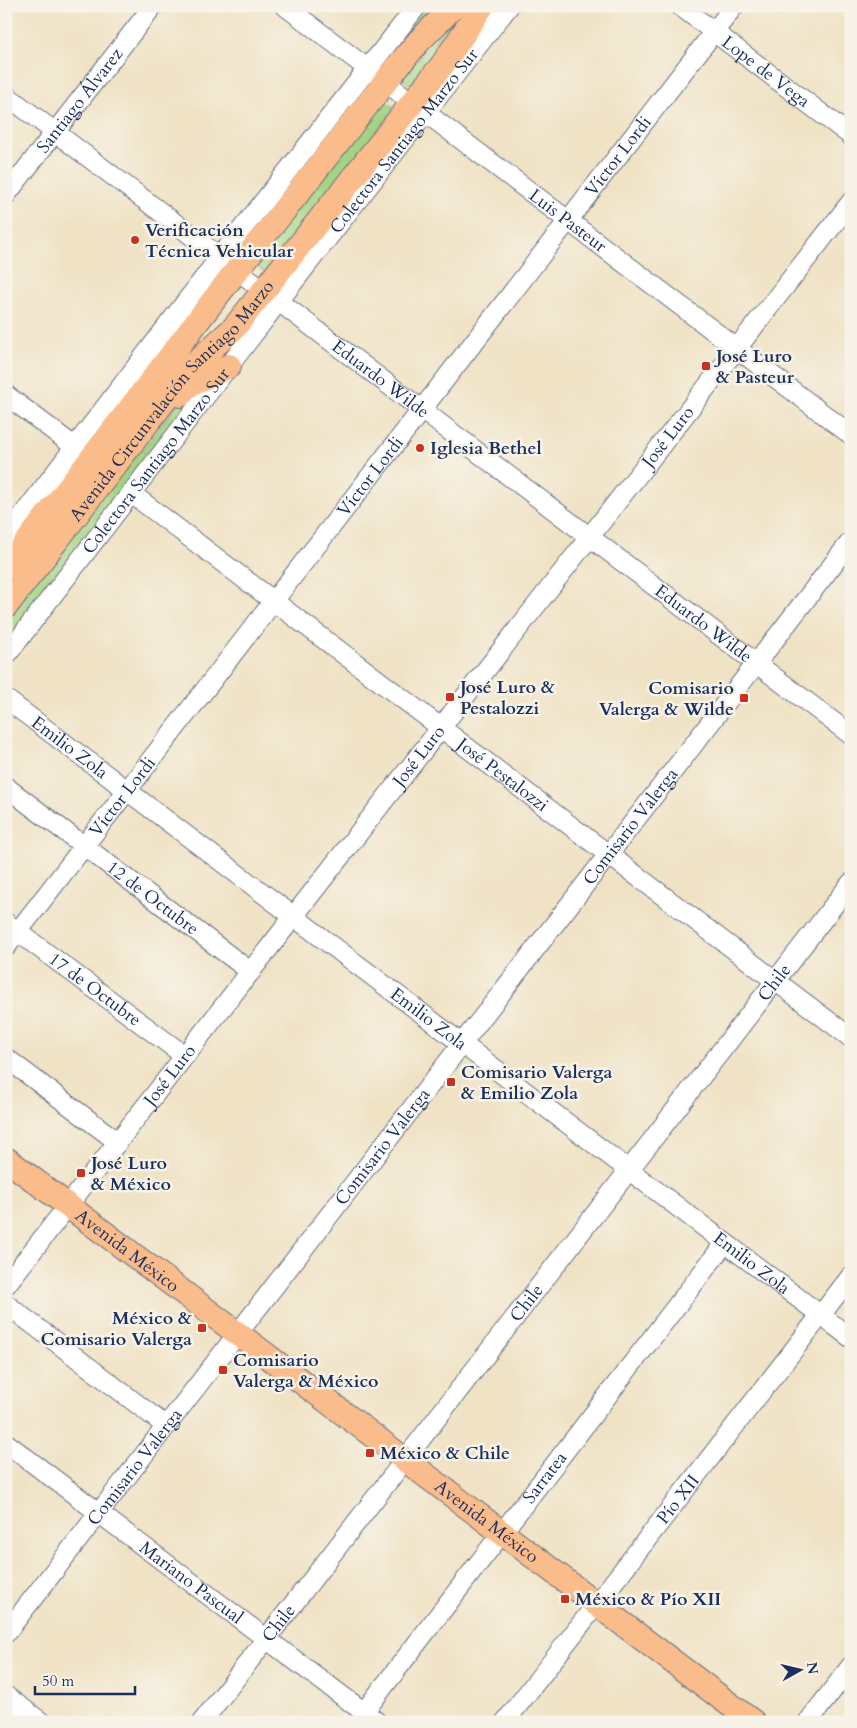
<svg xmlns="http://www.w3.org/2000/svg" width="857" height="1728" font-family="Cardo,serif">
  <rect width="100%" height="100%" fill="#f7f3e8"/>
  <filter id="ink" filterUnits="userSpaceOnUse"><feTurbulence type="fractalNoise" baseFrequency=".02" numOctaves="2"/><feDisplacementMap in="SourceGraphic" scale="10" xChannelSelector="R" yChannelSelector="G"/><feConvolveMatrix kernelMatrix="1 2 1 2 8 2 1 2 1" color-interpolation-filters="sRGB"/></filter>
  <filter id="wash" filterUnits="userSpaceOnUse"><feTurbulence type="fractalNoise" baseFrequency=".0096" numOctaves="4" result="noise"/><feDisplacementMap in="SourceGraphic" scale="20" xChannelSelector="R" yChannelSelector="G"/><feGaussianBlur stdDeviation="1.12" result="paint"/><feColorMatrix in="noise" values="0 0 0 0 0 0 0 0 0 0 0 0 0 0 0 0 0 1.4 0 .05"/><feComposite in="paint" operator="in"/></filter>
  <g filter="url(#wash)">
    <rect width="100%" height="100%" fill="#f0e2c4"/>
    <!-- green -->
    <path fill="#a4d483" stroke="#608270" d="M 428,6 L 443,6 L 384,65 L 383,64 L 425,8 Z
      M 464,6 L 474,6 L 412,87 L 401,78 Z
      M 385,100 L 395,108 L 265,273 L 254,264 Z
      M 210,380 L 6,647 L 6,617 L 109,483 L 149,441 L 184,395 Z"/>
  </g>
  <g filter="url(#ink)">
    <g fill="none" stroke-linecap="round" stroke-linejoin="round">
      <!-- minor casing -->
      <g stroke="#666e82" stroke-width="21">
        <g id="minor">
          <path id="s1" d="M 285,6 L 851,435"/>
          <path id="s2" d="M 680,6 L 851,136"/>
          <path id="s3" d="M 6,95 L 851,735"/>
          <path id="s4" d="M 6,195 L 153,6"/>
          <path d="M 6,395 L 75,447"/>
          <path id="s5" d="M 132,494 L 851,1038"/>
          <path d="M 6,537 L 220,257 L 417,6"/>
          <path id="s6" d="M 6,656 L 278,302 L 509,6"/>
          <path id="s7" d="M 6,699 L 851,1338"/>
          <path id="s8" d="M 6,787 L 251,972"/>
          <path id="s9" d="M 6,923 L 185,1056"/>
          <path id="s10" d="M 6,947 L 734,6"/>
          <path d="M 6,1058 L 118,1142"/>
          <path id="s11" d="M 6,1285 L 851,202"/>
          <path d="M 6,1304 L 166,1426"/>
          <path id="s12" d="M 6,1443 L 377,1722"/>
          <path id="s13" d="M 6,1633 L 851,541"/>
          <path d="M 6,1696 L 41,1722"/>
          <path id="s14" d="M 364,1712 L 725,1243"/>
          <path id="s15" d="M 202,1722 L 851,883"/>
          <path id="s16" d="M 505,1722 L 851,1276"/>
          <path d="M 808,1722 L 851,1666"/>
        </g>
      </g>
      <!-- major casing -->
      <g stroke="#666e82" stroke-width="26">
        <g id="major">
          <path d="M 180,395 L 190,384 L 229,366"/>
          <path d="M 6,569 L 237,270 L 397,67 L 419,41 L 454,6"/>
          <path id="s17" d="M 6,606 L 182,378 L 195,363 L 234,328 L 443,64 L 482,6"/>
          <path id="s18" d="M 6,1159 L 753,1722"/>
        </g>
      </g>
      <!-- minor -->
      <use href="#minor" stroke="#fff" stroke-width="19"/>
      <!-- major -->
      <use href="#major" stroke="#fabc8b" stroke-width="24"/>
    </g>
  </g>
  <!-- markers -->
  <g fill="#c8321e" stroke="#f7f3e8" stroke-width="2">
    <circle cx="135" cy="240" r="5"/>
    <rect x="701" y="361" width="10" height="10" rx="2.5"/>
    <circle cx="420" cy="448" r="5"/>
    <rect x="445" y="692" width="10" height="10" rx="2.5"/>
    <rect x="739" y="693" width="10" height="10" rx="2.5"/>
    <rect x="446" y="1077" width="10" height="10" rx="2.5"/>
    <rect x="76" y="1168" width="10" height="10" rx="2.5"/>
    <rect x="197" y="1323" width="10" height="10" rx="2.5"/>
    <rect x="218" y="1365" width="10" height="10" rx="2.5"/>
    <rect x="365" y="1448" width="10" height="10" rx="2.5"/>
    <rect x="560" y="1594" width="10" height="10" rx="2.5"/>
  </g>
  <g text-anchor="middle" dominant-baseline="central" stroke-width="5" stroke-linejoin="round" paint-order="stroke">
    <!-- street labels -->
    <g font-size="18" fill="#1b2f5e" stroke="#f7f3e8">
      <text stroke="none"><textPath href="#s2" startOffset="108">Lope de Vega</textPath></text>
      <text stroke="none"><textPath href="#s4" startOffset="120">Santiago Álvarez</textPath></text>
      <text stroke="none"><textPath href="#s6" startOffset="651">Colectora Santiago Marzo Sur</textPath></text>
      <text stroke="none"><textPath href="#s10" startOffset="1000">Víctor Lordi</textPath></text>
      <text stroke="none"><textPath href="#s1" startOffset="355">Luis Pasteur</textPath></text>
      <text stroke="none"><textPath href="#s3" startOffset="470">Eduardo Wilde</textPath></text>
      <text stroke="none"><textPath href="#s17" startOffset="264">Avenida Circunvalación Santiago Marzo</textPath></text>
      <text stroke="none"><textPath href="#s11" startOffset="1076">José Luro</textPath></text>
      <text stroke="none"><textPath href="#s6" startOffset="246">Colectora Santiago Marzo Sur</textPath></text>
      <text stroke="none"><textPath href="#s10" startOffset="595">Víctor Lordi</textPath></text>
      <text stroke="none"><textPath href="#s3" startOffset="875">Eduardo Wilde</textPath></text>
      <text stroke="none"><textPath href="#s7" startOffset="80">Emilio Zola</textPath></text>
      <text stroke="none"><textPath href="#s11" startOffset="671">José Luro</textPath></text>
      <text stroke="none"><textPath href="#s5" startOffset="465">José Pestalozzi</textPath></text>
      <text stroke="none"><textPath href="#s10" startOffset="190">Víctor Lordi</textPath></text>
      <text stroke="none"><textPath href="#s13" startOffset="1020">Comisario Valerga</textPath></text>
      <text stroke="none"><textPath href="#s8" startOffset="184">12 de Octubre</textPath></text>
      <text stroke="none"><textPath href="#s15" startOffset="935">Chile</textPath></text>
      <text stroke="none"><textPath href="#s9" startOffset="111">17 de Octubre</textPath></text>
      <text stroke="none"><textPath href="#s7" startOffset="530">Emilio Zola</textPath></text>
      <text stroke="none"><textPath href="#s11" startOffset="266">José Luro</textPath></text>
      <text stroke="none"><textPath href="#s13" startOffset="615">Comisario Valerga</textPath></text>
      <text stroke="none"><textPath href="#s18" startOffset="152">Avenida México</textPath></text>
      <text stroke="none"><textPath href="#s7" startOffset="935">Emilio Zola</textPath></text>
      <text stroke="none"><textPath href="#s15" startOffset="530">Chile</textPath></text>
      <text stroke="none"><textPath href="#s13" startOffset="210">Comisario Valerga</textPath></text>
      <text stroke="none"><textPath href="#s14" startOffset="296">Sarratea</textPath></text>
      <text stroke="none"><textPath href="#s16" startOffset="282">Pío XII</textPath></text>
      <text stroke="none"><textPath href="#s18" startOffset="602">Avenida México</textPath></text>
      <text stroke="none"><textPath href="#s12" startOffset="232">Mariano Pascual</textPath></text>
      <text stroke="none"><textPath href="#s15" startOffset="125">Chile</textPath></text>
    </g>
    <!-- poi labels -->
    <g font-size="18" font-weight="bold" fill="#1b2f5e" stroke="#f7f3e8" text-anchor="start">
      <text x="145" y="230">Verificación<tspan x="145" dy="21">Técnica Vehicular</tspan></text>
      <text x="716" y="356">José Luro<tspan x="716" dy="21">&amp; Pasteur</tspan></text>
      <text x="430" y="448">Iglesia Bethel</text>
      <text x="460" y="687">José Luro &amp;<tspan x="460" dy="21">Pestalozzi</tspan></text>
      <text x="734" y="688" text-anchor="end">Comisario<tspan x="734" dy="21">Valerga &amp; Wilde</tspan></text>
      <text x="461" y="1072">Comisario Valerga<tspan x="461" dy="21">&amp; Emilio Zola</tspan></text>
      <text x="91" y="1163">José Luro<tspan x="91" dy="21">&amp; México</tspan></text>
      <text x="192" y="1318" text-anchor="end">México &amp;<tspan x="192" dy="21">Comisario Valerga</tspan></text>
      <text x="233" y="1360">Comisario<tspan x="233" dy="21">Valerga &amp; México</tspan></text>
      <text x="380" y="1453">México &amp; Chile</text>
      <text x="575" y="1599">México &amp; Pío XII</text>
    </g>
  </g>
  <!-- margin -->
  <rect width="857" height="1728" fill="none" stroke="#f7f3e8" stroke-width="25"/>
  <!-- north arrow -->
  <g transform="translate(800 1670) rotate(82)" stroke="#f7f3e8" stroke-width="4" paint-order="stroke">
  <path d="M0-4L9 19L0 12L-9 19Z" fill="#1b2f5e"/>
  <text y="-8" font-size="14" font-weight="bold" text-anchor="middle" fill="#1b2f5e">N</text>
  </g>
  <!-- scale -->
  <path d="M35 1686v8h100v-8" fill="none" stroke="#1b2f5e" stroke-width="2.5"/>
  <text x="42" y="1686" font-size="15" fill="#1b2f5e" stroke="#f7f3e8" stroke-width="4" paint-order="stroke">50 m</text>
</svg>
